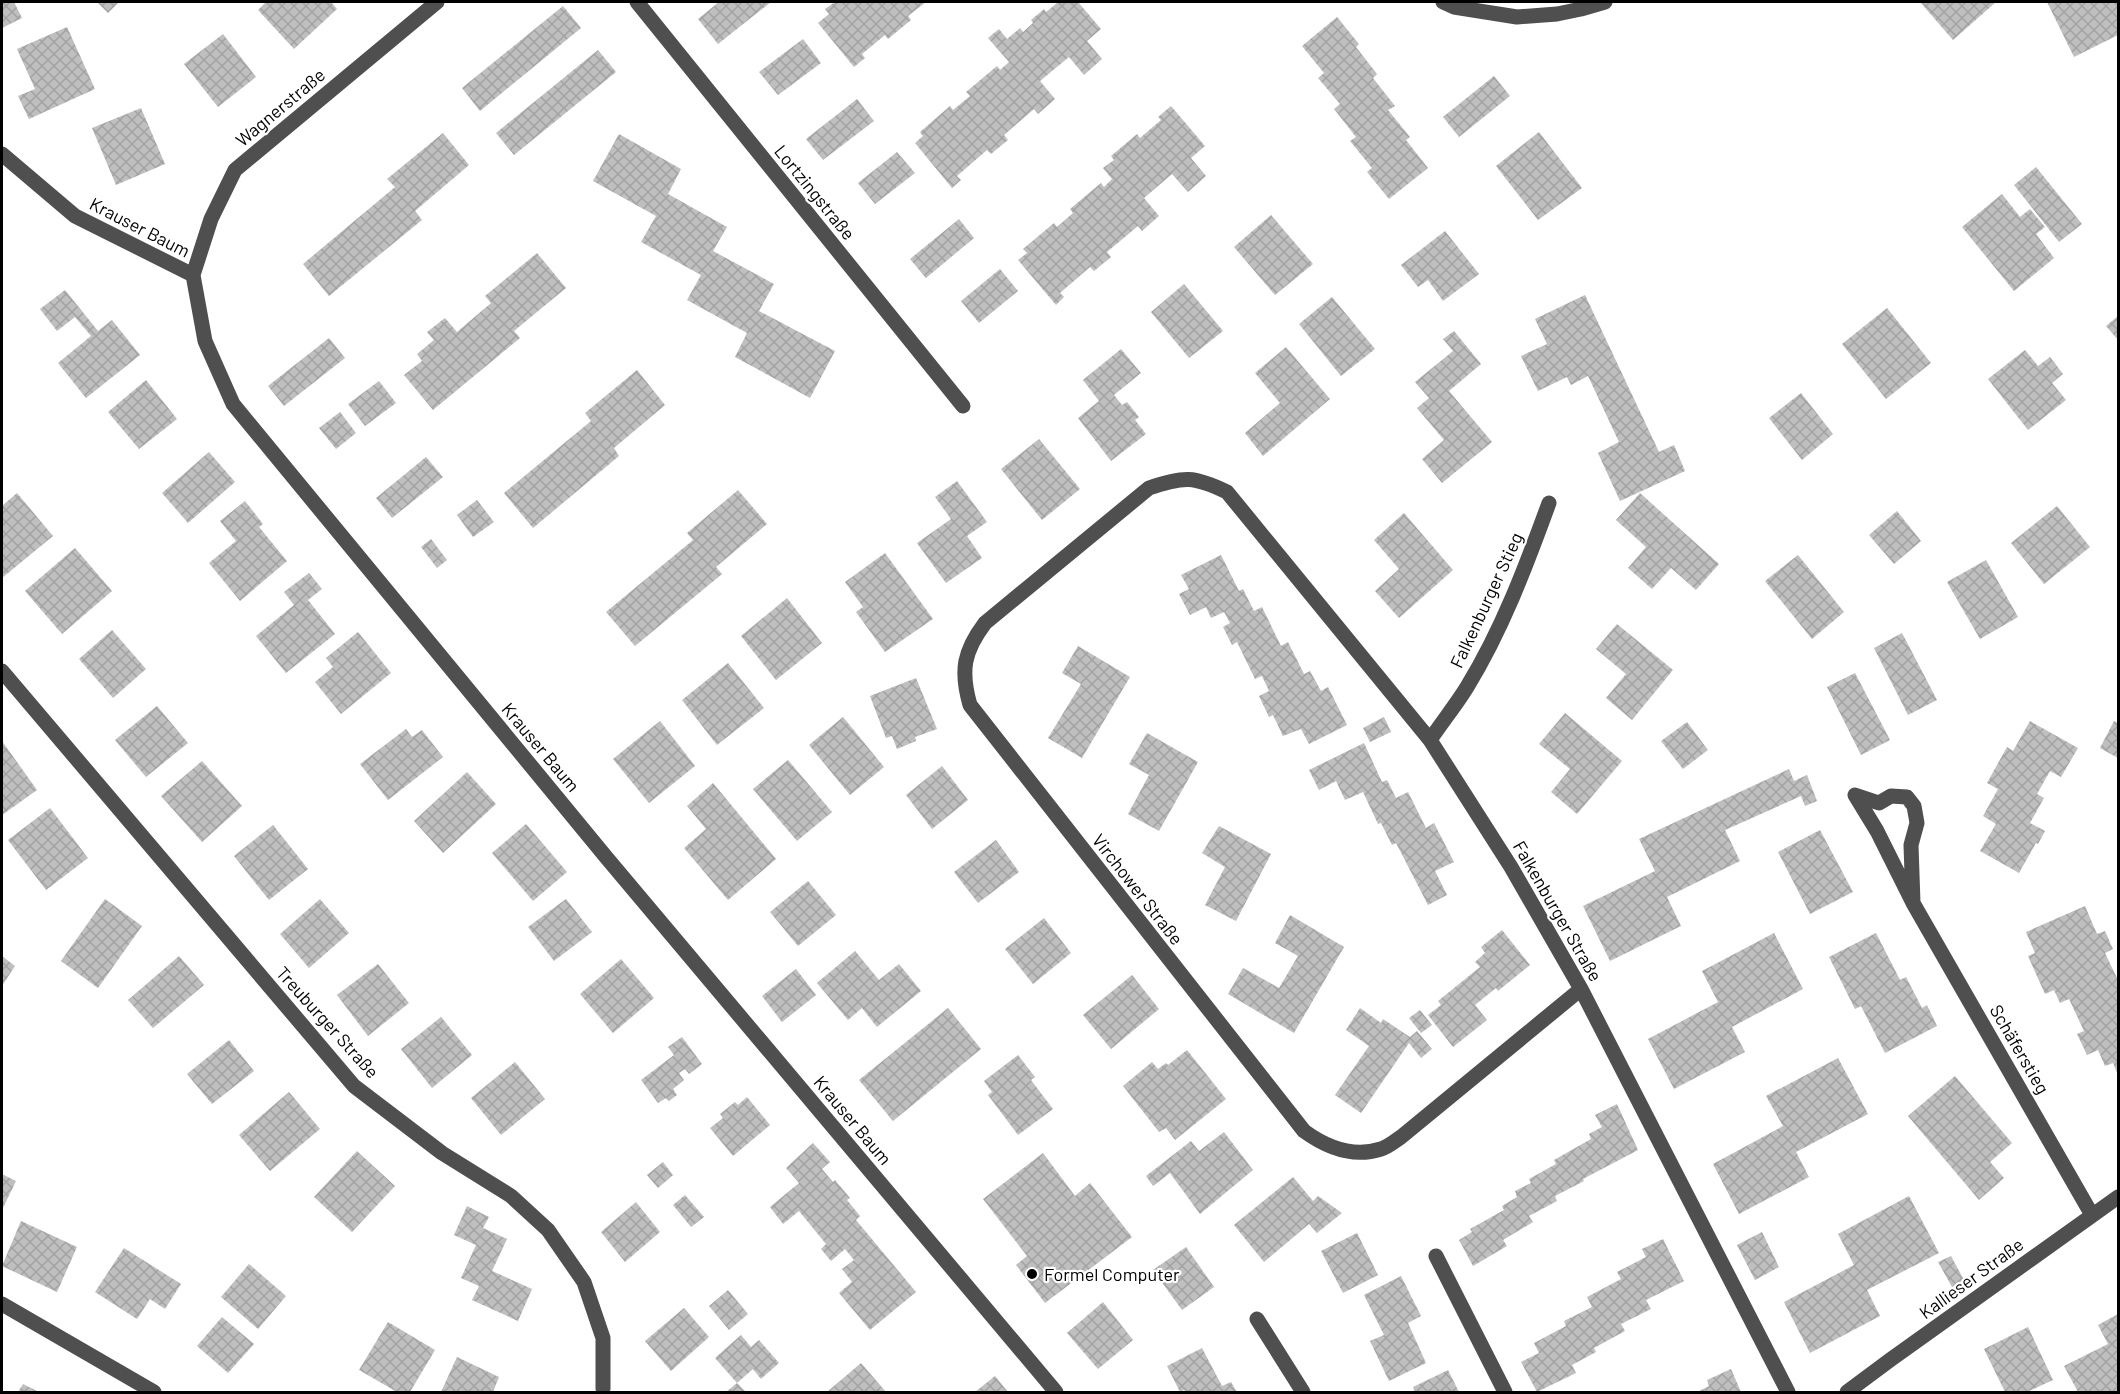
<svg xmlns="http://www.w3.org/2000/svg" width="2120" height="1394" font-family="Barlow,sans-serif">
  <defs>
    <pattern id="building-cross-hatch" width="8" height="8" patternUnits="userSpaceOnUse" patternTransform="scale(1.5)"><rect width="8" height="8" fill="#bfbfbf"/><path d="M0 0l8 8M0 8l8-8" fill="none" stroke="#a2a2a2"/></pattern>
  </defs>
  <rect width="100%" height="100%" fill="#fff"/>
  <!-- building -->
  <path fill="url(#building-cross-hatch)" d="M 2,2 L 14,2 L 22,18 L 2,28 Z
    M 97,2 L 119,2 L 108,13 Z
    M 266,2 L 331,2 L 337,9 L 294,49 L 258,10 Z
    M 719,2 L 771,2 L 718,44 L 698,19 Z
    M 835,2 L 926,2 L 908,16 L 911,20 L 888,39 L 885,35 L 862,54 L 865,58 L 854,67 L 818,23 L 829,14 L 825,9 Z
    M 1056,2 L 1078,2 L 1101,29 L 1087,41 L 1102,59 L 1084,75 L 1069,57 L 1040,81 L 1055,99 L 1038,114 L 1034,109 L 1004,135 L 1008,140 L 991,154 L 987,150 L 957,176 L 961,180 L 952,188 L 915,143 L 923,136 L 920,132 L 950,106 L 953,110 L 970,96 L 966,92 L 997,66 L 1000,70 L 1009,62 L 988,38 L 999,29 L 1007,39 L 1020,28 L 1023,32 L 1033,23 L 1031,20 L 1044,9 L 1046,12 L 1057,3 Z
    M 1920,2 L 1996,2 L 1953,40 Z
    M 2047,2 L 2118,2 L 2118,35 L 2074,57 Z
    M 563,6 L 581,28 L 480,111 L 462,88 Z
    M 1337,17 L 1359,44 L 1356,47 L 1377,74 L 1373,78 L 1395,106 L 1388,110 L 1410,137 L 1406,140 L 1428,168 L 1389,199 L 1367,172 L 1372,168 L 1350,141 L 1356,137 L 1334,109 L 1340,104 L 1318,78 L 1324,73 L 1302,46 Z
    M 67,27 L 95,89 L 29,119 L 18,96 L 35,89 L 17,49 Z
    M 223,34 L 256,77 L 218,107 L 184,64 Z
    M 803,39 L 821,63 L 778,95 L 759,72 Z
    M 598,50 L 616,72 L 514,155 L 496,133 Z
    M 1494,76 L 1510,96 L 1459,137 L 1443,117 Z
    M 857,99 L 874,121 L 823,160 L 806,139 Z
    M 1171,106 L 1205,146 L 1191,158 L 1206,176 L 1188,192 L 1172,174 L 1144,198 L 1159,216 L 1142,231 L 1138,226 L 1107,252 L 1111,257 L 1094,271 L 1090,267 L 1060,293 L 1064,297 L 1056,305 L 1018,260 L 1027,253 L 1023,249 L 1054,223 L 1057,227 L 1073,213 L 1070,209 L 1101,183 L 1104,187 L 1112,179 L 1103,168 L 1114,160 L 1111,156 L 1137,134 L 1140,138 L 1161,120 L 1158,117 Z
    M 141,108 L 165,164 L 116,185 L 92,128 Z
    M 1539,132 L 1582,188 L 1538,220 L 1496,166 Z
    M 443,133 L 469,165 L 415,211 L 422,220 L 329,296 L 303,264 L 395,187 L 387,179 Z
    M 619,134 L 681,169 L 668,194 L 727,227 L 713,251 L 774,284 L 759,311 L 835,351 L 810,398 L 735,357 L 747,333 L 687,300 L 701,275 L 641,242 L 656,216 L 593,181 Z
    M 897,152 L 915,173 L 875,204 L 858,183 Z
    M 2036,167 L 2082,224 L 2059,242 L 2014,185 Z
    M 2002,194 L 2020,217 L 2030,209 L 2045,227 L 2036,234 L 2054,258 L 2014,291 L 1962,227 Z
    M 1271,215 L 1313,264 L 1275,295 L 1234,247 Z
    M 959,219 L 974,238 L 926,278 L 910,259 Z
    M 1445,231 L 1479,274 L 1443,301 L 1428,280 L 1418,287 L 1401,265 Z
    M 537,253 L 566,288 L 514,331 L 520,338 L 433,410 L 404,375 L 422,361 L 417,354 L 434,340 L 427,332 L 445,318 L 457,332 L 491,303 L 485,296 Z
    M 1000,269 L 1018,291 L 979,323 L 961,301 Z
    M 1184,284 L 1223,331 L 1189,358 L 1151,312 Z
    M 65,290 L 98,331 L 112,320 L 140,355 L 86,398 L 58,363 L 91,336 L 75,317 L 57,331 L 40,309 Z
    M 1585,295 L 1659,452 L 1674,445 L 1685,471 L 1620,501 L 1598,453 L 1619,442 L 1588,376 L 1571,385 L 1567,377 L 1538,391 L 1521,356 L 1547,344 L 1535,319 Z
    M 1332,297 L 1375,349 L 1341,376 L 1299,324 Z
    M 1887,308 L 1931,363 L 1886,399 L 1842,344 Z
    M 2118,316 L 2118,340 L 2106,326 Z
    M 1454,331 L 1481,364 L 1449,391 L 1492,442 L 1442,483 L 1422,459 L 1444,440 L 1417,408 L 1429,398 L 1415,382 L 1453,351 L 1443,339 Z
    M 329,338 L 345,358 L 284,406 L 268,386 Z
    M 1286,347 L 1330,399 L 1263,456 L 1245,433 L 1280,403 L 1255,373 Z
    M 1121,349 L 1141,373 L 1114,395 L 1122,405 L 1127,402 L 1139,417 L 1135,420 L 1146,434 L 1111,461 L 1078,418 L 1099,401 L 1083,380 Z
    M 2025,350 L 2038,366 L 2050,357 L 2063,374 L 2052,383 L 2066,400 L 2028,430 L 1988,379 Z
    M 637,370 L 665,405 L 614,448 L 619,456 L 533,528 L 504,493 L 591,421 L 585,413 Z
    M 146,380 L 177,419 L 139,449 L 108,412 Z
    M 379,381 L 396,403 L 365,426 L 348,404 Z
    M 1801,393 L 1833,434 L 1802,460 L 1769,418 Z
    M 340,412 L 356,433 L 336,449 L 319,428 Z
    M 1039,439 L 1080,489 L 1042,520 L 1001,469 Z
    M 209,452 L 235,482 L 188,523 L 162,493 Z
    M 426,457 L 443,477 L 392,518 L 376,498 Z
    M 957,481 L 987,522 L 967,536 L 982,558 L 946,583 L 917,543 L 951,519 L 935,497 Z
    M 738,490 L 767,524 L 716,567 L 722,574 L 635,646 L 606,612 L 693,540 L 687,533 Z
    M 17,493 L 53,536 L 2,578 L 2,506 Z
    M 1640,493 L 1719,564 L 1696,590 L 1671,568 L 1652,589 L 1628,568 L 1646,547 L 1616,520 Z
    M 477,500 L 494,522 L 473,537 L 457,515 Z
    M 245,501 L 263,524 L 259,527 L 287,561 L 240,601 L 209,563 L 236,541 L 220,521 Z
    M 2057,506 L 2090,547 L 2044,584 L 2011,543 Z
    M 1897,511 L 1921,541 L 1894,564 L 1869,535 Z
    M 1404,513 L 1453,570 L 1399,618 L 1375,591 L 1399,569 L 1374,540 Z
    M 431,539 L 447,560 L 437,568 L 421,547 Z
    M 75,548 L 112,591 L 62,634 L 25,591 Z
    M 885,553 L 933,619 L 885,652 L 856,612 L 863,607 L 845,582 Z
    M 1221,555 L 1239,591 L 1243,589 L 1254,611 L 1262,607 L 1281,646 L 1288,642 L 1304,674 L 1310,671 L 1321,691 L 1328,687 L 1347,725 L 1309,744 L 1301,729 L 1283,736 L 1273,715 L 1269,717 L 1259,696 L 1269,691 L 1262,676 L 1255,679 L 1237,642 L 1232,645 L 1223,627 L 1230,623 L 1224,612 L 1211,618 L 1206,607 L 1190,615 L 1179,594 L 1189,589 L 1181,575 Z
    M 1798,555 L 1844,612 L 1812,639 L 1765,581 Z
    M 1986,560 L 2018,617 L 1980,639 L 1947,582 Z
    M 309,573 L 322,589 L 308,600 L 335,634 L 286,673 L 256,636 L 294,605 L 284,592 Z
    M 787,598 L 822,643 L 776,680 L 741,636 Z
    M 1617,624 L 1673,670 L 1632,720 L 1606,698 L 1626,674 L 1596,649 Z
    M 112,630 L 146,669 L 113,698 L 79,659 Z
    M 358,632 L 391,673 L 341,714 L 315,682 L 333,667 L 326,658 Z
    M 1902,633 L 1937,700 L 1908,715 L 1874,648 Z
    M 1078,646 L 1130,677 L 1082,758 L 1048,738 L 1081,684 L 1062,673 Z
    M 728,663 L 764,708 L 717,745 L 682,700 Z
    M 1855,673 L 1890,740 L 1861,755 L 1827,687 Z
    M 916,678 L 937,729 L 915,737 L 916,741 L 897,749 L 892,736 L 886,738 L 870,696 Z
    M 157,706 L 188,743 L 146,777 L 115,740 Z
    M 1565,713 L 1622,761 L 1577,814 L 1551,792 L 1570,769 L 1539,744 Z
    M 843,717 L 884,767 L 850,795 L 809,745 Z
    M 1384,717 L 1391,732 L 1370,742 L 1363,728 Z
    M 660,721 L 695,766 L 649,803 L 613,759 Z
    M 2030,721 L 2078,748 L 2061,777 L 2050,771 L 2037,794 L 2044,798 L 2030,823 L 2045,831 L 2038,844 L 2036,843 L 2019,873 L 1980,851 L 1996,824 L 1983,816 L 1998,789 L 1987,783 L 2007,747 L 2013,751 Z
    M 2114,721 L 2118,723 L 2118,758 L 2100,748 Z
    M 1687,722 L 1708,750 L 1683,769 L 1661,741 Z
    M 406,729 L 412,737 L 422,730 L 443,757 L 388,800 L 360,764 Z
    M 1147,733 L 1198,762 L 1159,831 L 1128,814 L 1149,775 L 1129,764 Z
    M 2,741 L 37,790 L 2,815 Z
    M 1364,743 L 1382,782 L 1387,780 L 1396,798 L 1408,792 L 1426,828 L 1434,823 L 1454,862 L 1435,871 L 1447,895 L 1428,905 L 1396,843 L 1392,845 L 1381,823 L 1378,824 L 1363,792 L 1345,800 L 1336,781 L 1319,790 L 1309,770 Z
    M 788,760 L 832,812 L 797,841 L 753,789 Z
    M 202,761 L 242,806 L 202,842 L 161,796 Z
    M 942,766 L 968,800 L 932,829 L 906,795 Z
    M 1789,769 L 1794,781 L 1807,775 L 1817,801 L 1805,806 L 1801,796 L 1725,830 L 1740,861 L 1667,897 L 1681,926 L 1610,961 L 1583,906 L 1655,871 L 1639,839 Z
    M 467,772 L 496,804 L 443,853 L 414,821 Z
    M 713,783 L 776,859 L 728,900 L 684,848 L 706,829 L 687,806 Z
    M 50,808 L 88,858 L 46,890 L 8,840 Z
    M 526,824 L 567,872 L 533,901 L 492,853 Z
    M 273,825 L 308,869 L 269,900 L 234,856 Z
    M 1219,826 L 1271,854 L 1236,921 L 1205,905 L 1225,867 L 1202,853 Z
    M 1820,830 L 1853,892 L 1810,914 L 1778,852 Z
    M 996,840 L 1019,872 L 978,903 L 954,872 Z
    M 808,881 L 836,915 L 798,946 L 770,912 Z
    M 105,899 L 142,926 L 98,988 L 61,961 Z
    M 320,899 L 349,933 L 309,968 L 280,934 Z
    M 566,899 L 592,932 L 554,961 L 528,927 Z
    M 2085,906 L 2097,934 L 2105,931 L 2113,949 L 2105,953 L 2117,978 L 2118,977 L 2118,1075 L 2113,1063 L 2105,1066 L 2098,1050 L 2087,1055 L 2077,1034 L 2084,1031 L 2069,999 L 2060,1003 L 2054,990 L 2045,994 L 2028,956 L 2035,953 L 2026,932 Z
    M 1290,915 L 1344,947 L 1294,1033 L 1228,994 L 1243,968 L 1279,988 L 1298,956 L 1275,943 Z
    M 1044,918 L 1071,953 L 1033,984 L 1005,949 Z
    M 1502,930 L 1530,965 L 1498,991 L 1496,988 L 1475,1005 L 1487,1020 L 1453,1047 L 1428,1015 L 1441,1005 L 1438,1001 L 1480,967 L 1475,962 L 1485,953 L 1481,947 Z
    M 1774,933 L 1803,989 L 1732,1027 L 1745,1052 L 1674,1089 L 1648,1039 L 1718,1002 L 1702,971 Z
    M 1876,933 L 1900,980 L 1906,977 L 1922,1008 L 1927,1005 L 1937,1026 L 1885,1053 L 1861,1006 L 1855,1009 L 1829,957 Z
    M 855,951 L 879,980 L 899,964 L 921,991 L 877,1027 L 862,1008 L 848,1020 L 817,983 Z
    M 2,956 L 15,966 L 2,986 Z
    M 179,956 L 204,985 L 153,1028 L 128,1000 Z
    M 621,959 L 654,998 L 613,1033 L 580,994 Z
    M 378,964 L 409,1003 L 368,1036 L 337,995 Z
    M 796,969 L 816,995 L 782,1022 L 762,996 Z
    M 1132,975 L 1159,1009 L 1111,1049 L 1083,1015 Z
    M 948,1008 L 981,1049 L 893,1121 L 859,1080 Z
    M 1360,1008 L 1381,1023 L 1383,1019 L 1410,1037 L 1417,1031 L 1432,1049 L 1421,1058 L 1409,1043 L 1361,1113 L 1335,1095 L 1369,1046 L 1346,1030 Z
    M 1420,1010 L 1432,1025 L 1421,1033 L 1409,1018 Z
    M 441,1017 L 472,1055 L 432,1088 L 401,1049 Z
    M 682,1037 L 702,1064 L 689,1074 L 685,1069 L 679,1073 L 684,1080 L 673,1089 L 677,1095 L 669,1101 L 666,1098 L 658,1103 L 641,1080 L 674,1055 L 668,1047 Z
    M 229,1040 L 254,1071 L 212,1104 L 187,1074 Z
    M 1187,1050 L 1226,1099 L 1175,1140 L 1166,1128 L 1159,1132 L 1123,1086 L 1152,1062 L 1158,1069 L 1166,1063 L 1168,1065 Z
    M 1018,1055 L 1035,1077 L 1031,1080 L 1053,1109 L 1018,1135 L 988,1095 L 992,1092 L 984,1081 Z
    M 1838,1058 L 1868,1114 L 1796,1152 L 1809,1177 L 1739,1214 L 1713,1164 L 1783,1126 L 1766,1096 Z
    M 515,1062 L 545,1099 L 501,1135 L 471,1098 Z
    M 1955,1076 L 2012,1143 L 1990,1162 L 2004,1178 L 1979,1200 L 1908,1116 Z
    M 289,1092 L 320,1129 L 270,1171 L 239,1135 Z
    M 747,1097 L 770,1125 L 733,1156 L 710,1128 L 723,1118 L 720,1114 L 735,1102 L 738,1105 Z
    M 1617,1104 L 1638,1150 L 1583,1179 L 1584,1181 L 1555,1196 L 1557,1201 L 1529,1216 L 1533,1222 L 1503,1240 L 1507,1246 L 1473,1266 L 1459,1240 L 1472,1232 L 1470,1229 L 1504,1210 L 1502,1206 L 1517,1197 L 1515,1191 L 1531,1183 L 1529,1179 L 1556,1164 L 1554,1160 L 1591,1139 L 1589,1134 L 1602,1127 L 1595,1115 Z
    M 1224,1132 L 1253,1170 L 1200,1214 L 1170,1173 L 1153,1186 L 1146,1176 L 1191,1141 L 1199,1151 Z
    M 813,1143 L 830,1162 L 822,1169 L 833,1182 L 835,1180 L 850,1198 L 847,1200 L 860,1216 L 856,1220 L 916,1292 L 870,1330 L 839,1293 L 852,1282 L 842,1269 L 854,1260 L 845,1249 L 831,1261 L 821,1249 L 826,1244 L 799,1211 L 783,1224 L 770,1207 L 799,1183 L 786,1168 Z
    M 357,1151 L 395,1186 L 352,1232 L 314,1197 Z
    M 1043,1153 L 1075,1196 L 1090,1183 L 1132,1237 L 1045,1303 L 1016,1265 L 1027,1256 L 983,1199 Z
    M 663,1162 L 673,1175 L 658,1188 L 647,1175 Z
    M 2,1174 L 16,1181 L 2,1210 Z
    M 1293,1177 L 1313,1201 L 1318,1196 L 1342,1213 L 1317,1233 L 1309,1224 L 1264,1262 L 1234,1225 Z
    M 685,1195 L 704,1217 L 691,1227 L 673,1205 Z
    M 1909,1196 L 1939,1253 L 1867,1290 L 1880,1316 L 1810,1353 L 1784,1302 L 1854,1265 L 1838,1234 Z
    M 636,1202 L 660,1232 L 625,1262 L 601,1232 Z
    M 467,1206 L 489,1217 L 483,1228 L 507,1239 L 492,1271 L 532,1289 L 518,1321 L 472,1300 L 479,1286 L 461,1278 L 476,1245 L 454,1235 Z
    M 21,1221 L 77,1247 L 57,1292 L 2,1266 Z
    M 1762,1232 L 1779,1267 L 1755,1280 L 1737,1245 Z
    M 1357,1233 L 1378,1275 L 1343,1293 L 1321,1251 Z
    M 1663,1239 L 1684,1281 L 1646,1300 L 1651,1309 L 1621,1324 L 1625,1331 L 1594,1348 L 1596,1352 L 1572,1365 L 1576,1373 L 1537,1392 L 1521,1362 L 1539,1353 L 1534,1343 L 1566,1326 L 1564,1321 L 1592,1307 L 1587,1297 L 1621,1279 L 1617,1272 L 1646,1257 L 1642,1249 Z
    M 1186,1247 L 1214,1287 L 1182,1310 L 1153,1270 Z
    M 124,1248 L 181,1284 L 165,1309 L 150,1299 L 137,1319 L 95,1292 Z
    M 1951,1256 L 1964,1280 L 1952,1287 L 1938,1262 Z
    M 249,1264 L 286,1296 L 258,1329 L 221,1297 Z
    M 1401,1276 L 1421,1316 L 1408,1323 L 1426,1363 L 1389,1381 L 1370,1341 L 1384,1335 L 1364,1295 Z
    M 728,1290 L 748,1314 L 729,1330 L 709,1306 Z
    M 1103,1302 L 1133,1340 L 1098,1369 L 1067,1333 Z
    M 684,1308 L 709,1337 L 671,1371 L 645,1341 Z
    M 2118,1314 L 2118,1392 L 2078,1392 L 2064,1366 L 2108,1344 L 2098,1325 Z
    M 222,1317 L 254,1344 L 228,1373 L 197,1346 Z
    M 388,1322 L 435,1350 L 410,1392 L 397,1392 L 359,1370 Z
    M 2028,1327 L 2053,1380 L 2027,1392 L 2005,1392 L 1984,1349 Z
    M 741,1335 L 751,1347 L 759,1340 L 779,1363 L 761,1379 L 753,1369 L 737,1383 L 715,1358 Z
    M 1202,1348 L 1222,1386 L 1231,1382 L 1237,1392 L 1186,1392 L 1184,1390 L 1180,1392 L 1167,1366 Z
    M 457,1357 L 499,1377 L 493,1392 L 441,1392 Z
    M 861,1363 L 886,1392 L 827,1392 Z
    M 1731,1369 L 1741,1392 L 1697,1392 L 1709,1386 L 1707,1380 Z
    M 1448,1370 L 1459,1392 L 1415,1392 L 1413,1387 Z
    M 995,1376 L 1008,1392 L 975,1392 Z
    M 737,1383 L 746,1392 L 726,1392 Z
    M 23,1384 L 39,1392 L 18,1392 Z"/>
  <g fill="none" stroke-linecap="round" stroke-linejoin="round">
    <!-- minor -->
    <path stroke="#4f4f4f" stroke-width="15" d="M 437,2 L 235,170 L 211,219 L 193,275 L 205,341 L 233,404 L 606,857 L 1056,1392
      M 637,2 L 963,406
      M 1443,2 L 1454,7 L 1517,17 L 1557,14 L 1581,9 L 1605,2
      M 2,154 L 75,216 L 193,275
      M 2,671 L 354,1086 L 442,1153 L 511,1196 L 548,1230 L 584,1282 L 603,1338 L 603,1389
      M 1430,740 C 1442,722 1456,705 1467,687 C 1502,630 1526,566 1549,503
      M 1913,903 L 1877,831 L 1855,795 L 1879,803 L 1891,796 L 1907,797 L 1914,806 L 1917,823 L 1911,845 L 1913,903 L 2092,1215
      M 1581,989 L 1401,1137 C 1395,1141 1388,1147 1381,1149 C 1353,1158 1326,1147 1304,1131 L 970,705 C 960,670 964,651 985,623 L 1149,488 C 1184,476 1194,476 1227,492 L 1430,740 L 1511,867 L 1581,989 L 1788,1392
      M 1436,1256 L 1505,1392
      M 2,1304 L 154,1392
      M 1257,1319 L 1303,1392
      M 1847,1392 L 1890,1360 L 2118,1197"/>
  </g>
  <!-- markers -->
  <circle fill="#000" stroke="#fff" stroke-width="2" cx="1032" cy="1274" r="6"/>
  <g text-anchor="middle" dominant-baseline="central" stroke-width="4.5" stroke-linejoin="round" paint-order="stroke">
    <!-- street labels -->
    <g font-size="18" fill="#000" stroke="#fff">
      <text transform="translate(280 107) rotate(-40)">Wagnerstraße</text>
      <text transform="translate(815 192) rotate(51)">Lortzingstraße</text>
      <text transform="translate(140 227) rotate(27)">Krauser Baum</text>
      <text transform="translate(1486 600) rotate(-65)">Falkenburger Stieg</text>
      <text transform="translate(541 747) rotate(50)">Krauser Baum</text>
      <text transform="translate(1138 889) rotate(52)">Virchower Straße</text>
      <text transform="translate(1558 911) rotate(60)">Falkenburger Straße</text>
      <text transform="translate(328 1022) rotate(48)">Treuburger Straße</text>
      <text transform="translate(2020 1049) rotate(60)">Schäferstieg</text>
      <text transform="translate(853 1120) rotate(50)">Krauser Baum</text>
      <text transform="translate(1971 1278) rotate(-36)">Kallieser Straße</text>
    </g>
    <!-- poi labels -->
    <g font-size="18" fill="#000" stroke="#fff" text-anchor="start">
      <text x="1044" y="1274">Formel Computer</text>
    </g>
  </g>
  <!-- border -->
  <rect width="2120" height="1394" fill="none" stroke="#000000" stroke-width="6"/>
</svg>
